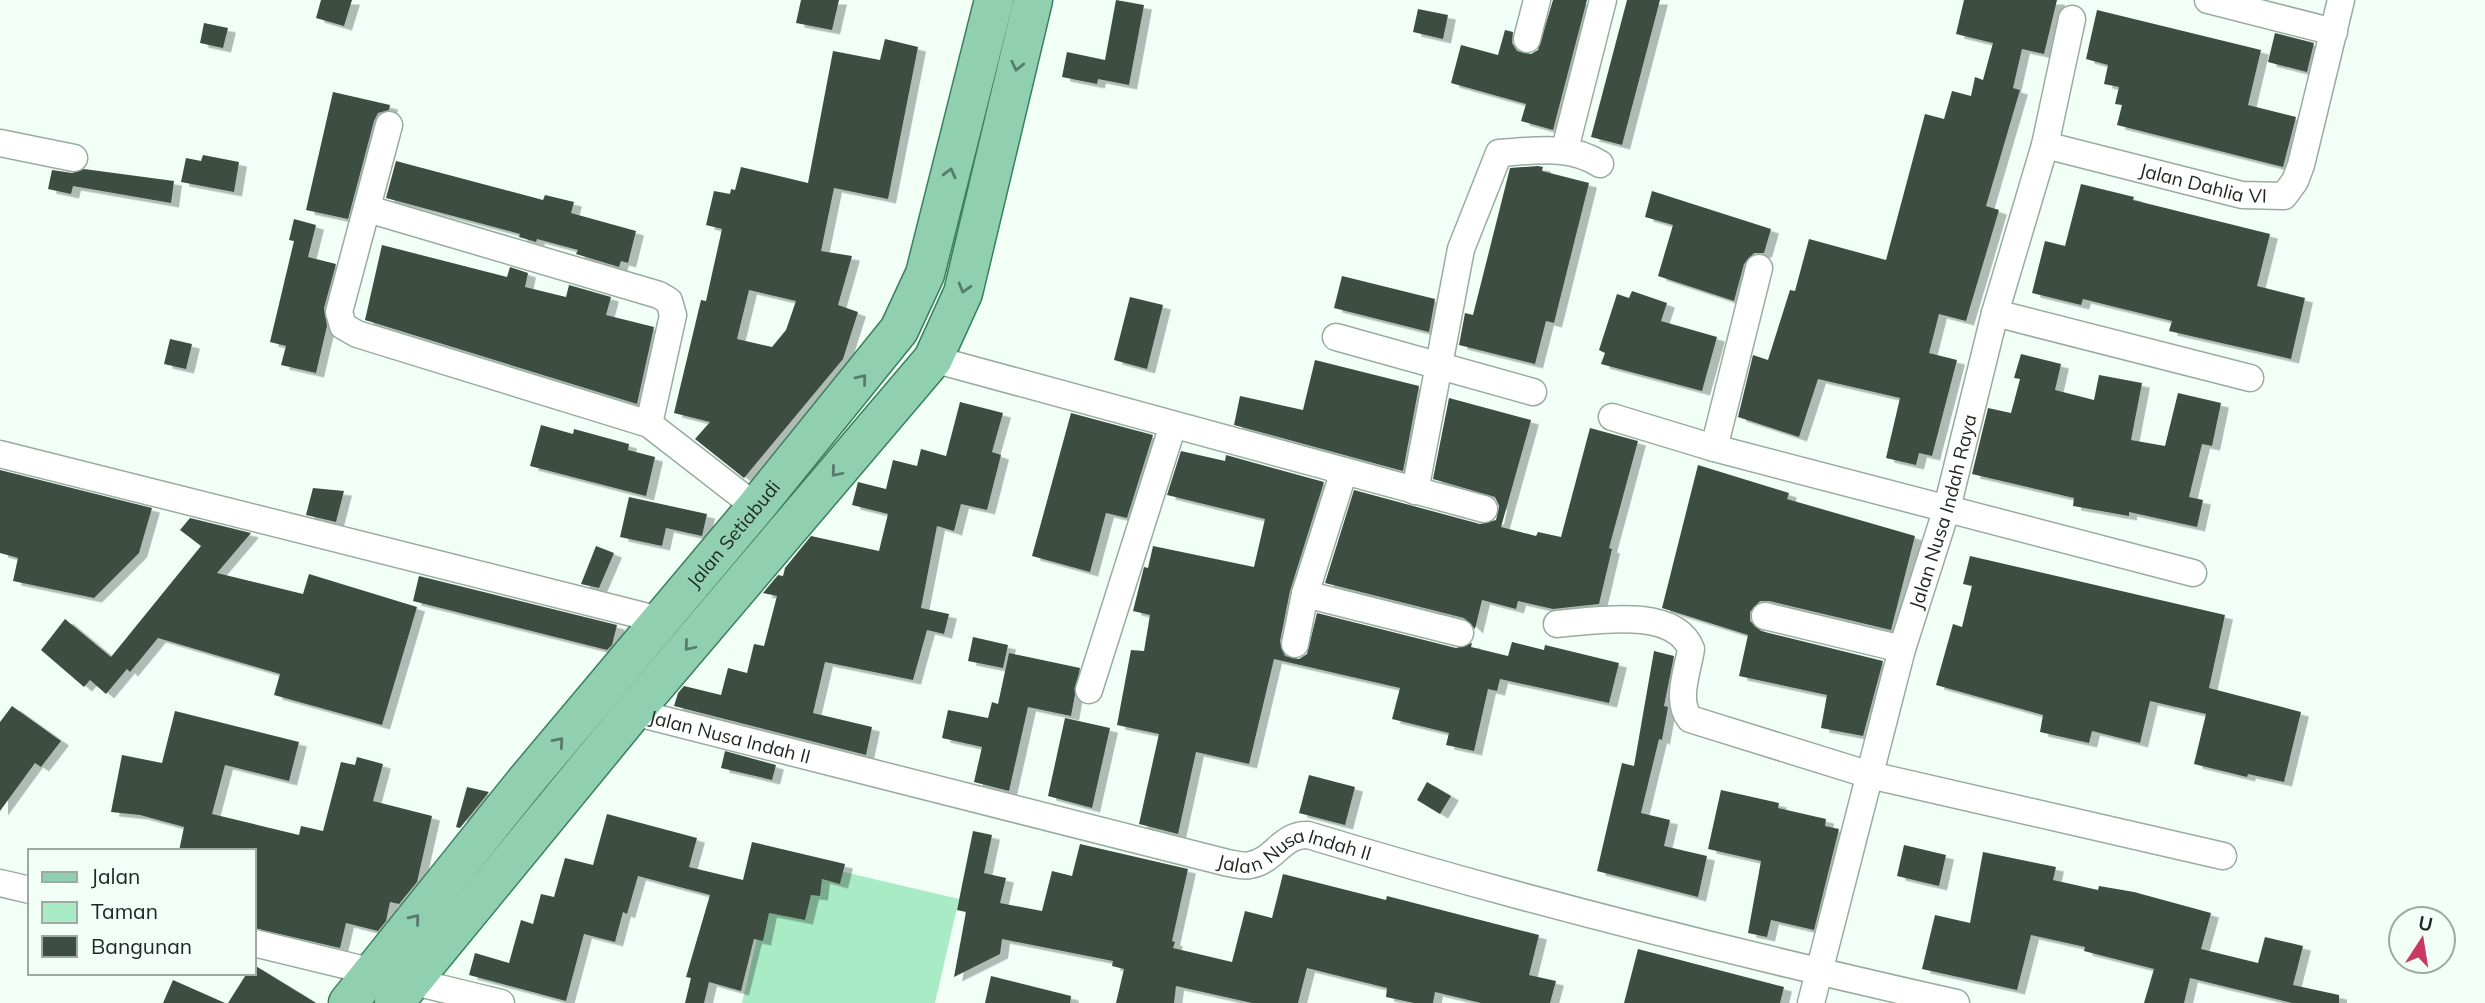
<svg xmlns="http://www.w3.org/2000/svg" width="2485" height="1003" font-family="Mulish,sans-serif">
  <defs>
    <filter id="shadow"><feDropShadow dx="8" dy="4.5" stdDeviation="0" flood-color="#0004"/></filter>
  </defs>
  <rect width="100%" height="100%" fill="#f2fff7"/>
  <!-- green -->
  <path fill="#a9ebc5" d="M 776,856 L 959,899 L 935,1003 L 742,1003 Z"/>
  <!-- building -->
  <path fill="#3c4e43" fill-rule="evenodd" filter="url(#shadow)" d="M 321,0 L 352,0 L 344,26 L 316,18 Z
    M 801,0 L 839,0 L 832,30 L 796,23 Z
    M 1116,0 L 1144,5 L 1129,85 L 1098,79 L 1097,84 L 1062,77 L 1067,52 L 1105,60 Z
    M 1553,0 L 1587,0 L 1553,130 L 1521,121 L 1526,104 L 1451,83 L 1461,45 L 1498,55 L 1505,30 L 1513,32 L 1512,43 L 1517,51 L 1531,54 L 1538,50 Z
    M 1627,0 L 1660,0 L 1622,145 L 1591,137 Z
    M 1964,0 L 2057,0 L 2044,54 L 2022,49 L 2013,88 L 2020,90 L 1986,206 L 1999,210 L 1966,321 L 1939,314 L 1929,353 L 1957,360 L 1932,456 L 1919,453 L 1916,465 L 1886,458 L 1900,398 L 1818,379 L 1799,437 L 1738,417 L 1753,355 L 1768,360 L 1790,290 L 1795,291 L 1809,239 L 1886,260 L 1925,114 L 1944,119 L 1952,91 L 1971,96 L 1975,77 L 1983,80 L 1993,43 L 1956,34 Z
    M 1418,9 L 1448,15 L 1443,39 L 1413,32 Z
    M 2097,10 L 2261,50 L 2248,105 L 2296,117 L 2283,167 L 2117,125 L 2122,105 L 2115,104 L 2119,87 L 2104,84 L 2108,65 L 2086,59 Z
    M 204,23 L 228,28 L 223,48 L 200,43 Z
    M 2275,33 L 2314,43 L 2307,72 L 2268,62 Z
    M 885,39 L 918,47 L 888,199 L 834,188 L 821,251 L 852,256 L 838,305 L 858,312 L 843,359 L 744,478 L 695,439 L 710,422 L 674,413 L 701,300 L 706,301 L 722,229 L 706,225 L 714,191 L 730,194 L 731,189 L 735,190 L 741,167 L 808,183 L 833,51 L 880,60 ZM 749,290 L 796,301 L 786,330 L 772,347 L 737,339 Z
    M 333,92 L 390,105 L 389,110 L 378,113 L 374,121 L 348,219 L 306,210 Z
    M 203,155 L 239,162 L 234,192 L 181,182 L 186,158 L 201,161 Z
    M 396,161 L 543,200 L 545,195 L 574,202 L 571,213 L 636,231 L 628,263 L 621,261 L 619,267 L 576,254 L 578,250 L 537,239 L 536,242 L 519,237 L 520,234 L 386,198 Z
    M 1538,166 L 1543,167 L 1542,171 L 1589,183 L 1554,323 L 1546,321 L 1535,364 L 1459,345 L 1465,313 L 1473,315 L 1510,168 Z
    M 84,169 L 174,181 L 171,203 L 73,186 L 71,194 L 48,189 L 52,170 L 72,173 Z
    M 2081,184 L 2134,197 L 2133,200 L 2270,234 L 2257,286 L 2305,298 L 2291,359 L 2169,331 L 2172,321 L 2083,299 L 2081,305 L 2032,293 L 2045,241 L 2065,246 Z
    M 1652,191 L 1771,229 L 1764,253 L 1754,253 L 1744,264 L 1734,301 L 1658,276 L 1673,225 L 1645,217 Z
    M 294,219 L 316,225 L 308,257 L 336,264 L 324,308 L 327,326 L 316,373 L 281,365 L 286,346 L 270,342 L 294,241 L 289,240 Z
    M 382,245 L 507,277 L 510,267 L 528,273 L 525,287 L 566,297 L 569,285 L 611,297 L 606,315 L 654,327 L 637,404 L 365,320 Z
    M 1342,276 L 1435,299 L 1429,332 L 1334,308 Z
    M 1632,291 L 1667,303 L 1661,321 L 1717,337 L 1702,391 L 1601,364 L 1605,353 L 1599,350 L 1617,294 L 1629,298 Z
    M 1130,297 L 1163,305 L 1147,369 L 1114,360 Z
    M 170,339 L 192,344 L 186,369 L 164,364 Z
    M 2021,354 L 2061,364 L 2055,390 L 2094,400 L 2099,375 L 2142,383 L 2131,440 L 2165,446 L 2178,393 L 2221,403 L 2212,446 L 2202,444 L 2189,497 L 2203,500 L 2197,527 L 2129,512 L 2129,516 L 2073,506 L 2074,498 L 1972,474 L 1988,408 L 2011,413 L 2020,379 L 2014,378 Z
    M 1315,360 L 1419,386 L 1403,471 L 1234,425 L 1240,396 L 1303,410 Z
    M 1449,398 L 1531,420 L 1501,527 L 1536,536 L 1538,532 L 1561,537 L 1590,428 L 1638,441 L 1609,548 L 1612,549 L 1599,604 L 1553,609 L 1518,601 L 1516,609 L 1482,600 L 1475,629 L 1464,618 L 1325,583 L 1354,490 L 1480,524 L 1496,520 L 1499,506 L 1495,497 L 1433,479 Z
    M 960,402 L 1003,413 L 992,452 L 1001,455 L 987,510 L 961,504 L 954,531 L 937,526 L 921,608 L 949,614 L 944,634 L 927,630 L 913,680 L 825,662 L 813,713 L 872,727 L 866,755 L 674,706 L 678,693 L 684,686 L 721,695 L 728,668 L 747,673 L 754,644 L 764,646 L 777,596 L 763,593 L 778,575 L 783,576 L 785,568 L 811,536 L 879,551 L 888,514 L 852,505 L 858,482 L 886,489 L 893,460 L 917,466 L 921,449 L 946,456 Z
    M 1071,413 L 1153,435 L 1127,518 L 1106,513 L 1090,572 L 1032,556 Z
    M 541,425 L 573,434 L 574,429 L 629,444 L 628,450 L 655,457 L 646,496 L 530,466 Z
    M 1181,451 L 1225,461 L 1226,455 L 1324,482 L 1290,591 L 1280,641 L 1285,656 L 1299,659 L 1307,654 L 1317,613 L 1456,648 L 1472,643 L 1471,647 L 1508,656 L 1512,642 L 1544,650 L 1545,645 L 1619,663 L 1609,703 L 1500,679 L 1497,691 L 1488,689 L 1474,751 L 1446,745 L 1449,733 L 1392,719 L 1400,688 L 1274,659 L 1249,764 L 1196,752 L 1178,834 L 1139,824 L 1159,734 L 1117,725 L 1131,650 L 1144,651 L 1150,615 L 1133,611 L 1144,567 L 1148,568 L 1153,546 L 1254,567 L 1265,519 L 1167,495 Z
    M 1698,465 L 1789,493 L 1787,499 L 1915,536 L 1891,630 L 1769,601 L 1760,601 L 1750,612 L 1750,621 L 1761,631 L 1883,661 L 1863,736 L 1821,728 L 1827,695 L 1739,676 L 1748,635 L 1662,608 Z
    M 0,470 L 152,508 L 139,553 L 94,598 L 13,581 L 18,558 L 0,553 Z
    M 313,488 L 344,491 L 336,522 L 306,515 Z
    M 629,497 L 707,514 L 702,536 L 666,528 L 662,546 L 620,537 Z
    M 190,518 L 251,533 L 217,573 L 303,594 L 309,574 L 417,607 L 382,725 L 274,695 L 280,674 L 158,638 L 130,672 L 127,669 L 106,694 L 90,680 L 84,687 L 41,650 L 65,619 L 111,657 L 201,546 L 180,530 Z
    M 596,546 L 614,553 L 599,588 L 581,584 Z
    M 1970,556 L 2225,615 L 2209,688 L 2301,712 L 2284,782 L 2248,774 L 2247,777 L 2194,764 L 2206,714 L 2150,701 L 2140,743 L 2092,731 L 2089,743 L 2040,732 L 2043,715 L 1936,685 L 1953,624 L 1962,627 L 1972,586 L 1963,584 Z
    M 419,576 L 617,625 L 612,645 L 607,650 L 413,601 Z
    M 973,637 L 1008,645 L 1003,668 L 968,661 Z
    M 1654,651 L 1674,656 L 1664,706 L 1668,707 L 1662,740 L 1659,739 L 1641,813 L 1670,820 L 1664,846 L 1707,856 L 1698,897 L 1597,871 L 1622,763 L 1634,766 Z
    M 1009,653 L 1080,668 L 1071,716 L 1028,707 L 1009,791 L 974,782 L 982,747 L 942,738 L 948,710 L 988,718 L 992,702 L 998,704 Z
    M 12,706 L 61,741 L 41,767 L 35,763 L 0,811 L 0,722 Z
    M 175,711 L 299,742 L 289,781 L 225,765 L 212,814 L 299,835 L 301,826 L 323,831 L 341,762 L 355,765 L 357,757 L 383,764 L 373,801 L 432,816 L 417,882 L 399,904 L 390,902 L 386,921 L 378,931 L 346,923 L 340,948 L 254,928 L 254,851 L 179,851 L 184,827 L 140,815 L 111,812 L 122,755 L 162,763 Z
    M 1065,718 L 1110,728 L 1092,808 L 1048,796 Z
    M 725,751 L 776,765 L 772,780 L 721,768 Z
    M 1309,775 L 1355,787 L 1345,825 L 1299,813 Z
    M 1427,782 L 1451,796 L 1440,814 L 1417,800 Z
    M 467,787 L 489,792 L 460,828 L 456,827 Z
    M 1721,790 L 1779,803 L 1778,808 L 1826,819 L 1825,826 L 1839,829 L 1814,930 L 1771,920 L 1767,937 L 1748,933 L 1761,861 L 1708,849 Z
    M 607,814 L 697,838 L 689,867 L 743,880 L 752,842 L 845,864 L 840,884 L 822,879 L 820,896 L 811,895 L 805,920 L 769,913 L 763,941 L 754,939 L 741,991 L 709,982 L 704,1003 L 685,1003 L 691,978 L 686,977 L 710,895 L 638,876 L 627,914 L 623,912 L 615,942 L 584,934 L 566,1001 L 469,975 L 475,953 L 509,963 L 521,920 L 533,924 L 541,894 L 554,897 L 565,858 L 593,865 Z
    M 973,831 L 992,835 L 984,873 L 1006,878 L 1000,903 L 1042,911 L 1052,871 L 1072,876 L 1080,844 L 1188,869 L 1172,941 L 1175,942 L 1173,948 L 1232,962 L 1245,911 L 1272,918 L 1283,874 L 1386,900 L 1387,896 L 1539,935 L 1529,975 L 1556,981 L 1550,1003 L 1481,1003 L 1435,992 L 1433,1003 L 1414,1003 L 1386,997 L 1387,988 L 1307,968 L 1298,1003 L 1252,1003 L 1176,986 L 1174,1003 L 1116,1003 L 1124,969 L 1112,966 L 1113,961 L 1002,939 L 1000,954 L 954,977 L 966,912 L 957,910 Z
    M 1904,845 L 1946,855 L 1939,886 L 1897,876 Z
    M 1983,852 L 2056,867 L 2053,880 L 2098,890 L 2099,886 L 2134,892 L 2211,913 L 2201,949 L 2258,963 L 2265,937 L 2303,946 L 2293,985 L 2339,995 L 2339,1003 L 2292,1003 L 2190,978 L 2184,1003 L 2144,1003 L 2154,969 L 2084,951 L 2085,947 L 2031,935 L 2017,990 L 1922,969 L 1935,915 L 1970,923 Z
    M 1638,949 L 1784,987 L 1780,1003 L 1624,1003 Z
    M 254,965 L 316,1003 L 228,1003 L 247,973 L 254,973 Z
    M 991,976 L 1071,996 L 1070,1003 L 985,1003 Z
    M 173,980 L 225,1003 L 163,1003 Z"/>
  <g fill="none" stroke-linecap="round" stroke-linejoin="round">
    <!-- street casing -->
    <g stroke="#98aca0" stroke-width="29">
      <g id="street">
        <path d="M 2208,0 L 2334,32"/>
        <path d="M 1527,39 L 1537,0"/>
        <path d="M 389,125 L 339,312 L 343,326 L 357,334 L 649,424 L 756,507"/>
        <path d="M 0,143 L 74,158"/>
        <path id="s1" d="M 2045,145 L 2242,195 L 2284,196 L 2295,181 L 2301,165 L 2341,0"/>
        <path d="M 1565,149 L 1603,0"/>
        <path d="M 368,209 L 659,295 L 669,301 L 673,315 L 649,424"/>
        <path d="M 1995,313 L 2250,378"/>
        <path d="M 1336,337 L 1533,392"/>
        <path d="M 933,359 L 1484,509"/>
        <path d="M 1612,417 L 1714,448 L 2193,573"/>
        <path d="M 1714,448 L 1759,268"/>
        <path d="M 0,454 L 660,620"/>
        <path d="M 1415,491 L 1461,249 L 1499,153 C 1534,151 1569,144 1600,164"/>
        <path d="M 1305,594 L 1460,633"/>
        <path d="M 1765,616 L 1902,649"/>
        <path d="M 1557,624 C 1594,621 1674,606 1691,649 C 1688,670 1675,701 1690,719 L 1870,775 L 2223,856"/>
        <path d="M 1295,644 L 1305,594 L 1344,471"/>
        <path d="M 1089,690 L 1173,425"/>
        <path id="s2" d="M 633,712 L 1228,863 C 1235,864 1244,867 1250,865 C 1275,861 1281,834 1308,835 C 1521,900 1739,954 1956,1003"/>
        <path d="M 0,883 L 30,890"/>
        <path d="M 254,943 L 501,1003"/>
        <path id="s3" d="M 1811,1003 L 1902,649 L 1947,508 L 1995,313 L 2045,145 L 2072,19"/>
      </g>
    </g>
    <!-- primary casing -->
    <g stroke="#39805d" stroke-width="41">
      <g id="primary">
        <path id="s4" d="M 348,1003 L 525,782 L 756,507 L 899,330 L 925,274 L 994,0"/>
        <path d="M 394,1003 L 633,712 L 933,359 L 963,293 L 1033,0"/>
      </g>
    </g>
    <!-- street -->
    <use href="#street" stroke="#fff" stroke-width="26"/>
    <!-- primary -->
    <use href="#primary" stroke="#90cfb0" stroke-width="38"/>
  </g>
  <!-- one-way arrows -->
  <defs><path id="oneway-chevron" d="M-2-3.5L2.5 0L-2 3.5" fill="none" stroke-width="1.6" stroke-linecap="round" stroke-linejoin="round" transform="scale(1.75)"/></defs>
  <g stroke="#587c6a">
    <use href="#oneway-chevron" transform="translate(1017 66) rotate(103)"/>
    <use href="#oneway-chevron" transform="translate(950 173) rotate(-76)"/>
    <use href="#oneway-chevron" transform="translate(964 288) rotate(106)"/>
    <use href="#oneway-chevron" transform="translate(862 379) rotate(-51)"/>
    <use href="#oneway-chevron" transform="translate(836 472) rotate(130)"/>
    <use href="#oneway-chevron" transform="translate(689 646) rotate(130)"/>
    <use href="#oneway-chevron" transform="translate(559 742) rotate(-49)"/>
    <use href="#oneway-chevron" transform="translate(415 919) rotate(-51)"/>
  </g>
  <g text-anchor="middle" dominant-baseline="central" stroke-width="7" stroke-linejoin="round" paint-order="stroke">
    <!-- street labels -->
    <g font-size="19" fill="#202823" stroke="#f2fff7">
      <text stroke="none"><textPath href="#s1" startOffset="163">Jalan Dahlia VI</textPath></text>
      <text stroke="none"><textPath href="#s3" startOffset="509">Jalan Nusa Indah Raya</textPath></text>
      <text stroke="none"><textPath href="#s4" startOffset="607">Jalan Setiabudi</textPath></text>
      <text stroke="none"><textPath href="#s2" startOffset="100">Jalan Nusa Indah II</textPath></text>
      <text stroke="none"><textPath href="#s2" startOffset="686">Jalan Nusa Indah II</textPath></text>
    </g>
  </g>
  <!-- legend -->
  <rect x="28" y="849" width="228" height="126" fill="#f2fff7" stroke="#9ea9a2" stroke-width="2"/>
  <rect x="42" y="872" width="35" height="10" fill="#90cfb0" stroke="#9ea9a2" stroke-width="2"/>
  <text x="91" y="884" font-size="21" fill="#202823">Jalan</text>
  <rect x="42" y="902" width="35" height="21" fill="#a9ebc5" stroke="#9ea9a2" stroke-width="2"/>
  <text x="91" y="919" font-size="21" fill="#202823">Taman</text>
  <rect x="42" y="936" width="35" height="21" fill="#3c4e43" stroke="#9ea9a2" stroke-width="2"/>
  <text x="91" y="954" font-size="21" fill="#202823">Bangunan</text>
  <!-- north arrow -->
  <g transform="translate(2422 940) rotate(12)"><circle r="33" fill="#f2fff7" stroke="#9ea9a2" stroke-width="2"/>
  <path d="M0-5L12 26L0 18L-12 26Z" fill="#c83a61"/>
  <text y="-10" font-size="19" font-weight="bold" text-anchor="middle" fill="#202823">U</text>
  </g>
</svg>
